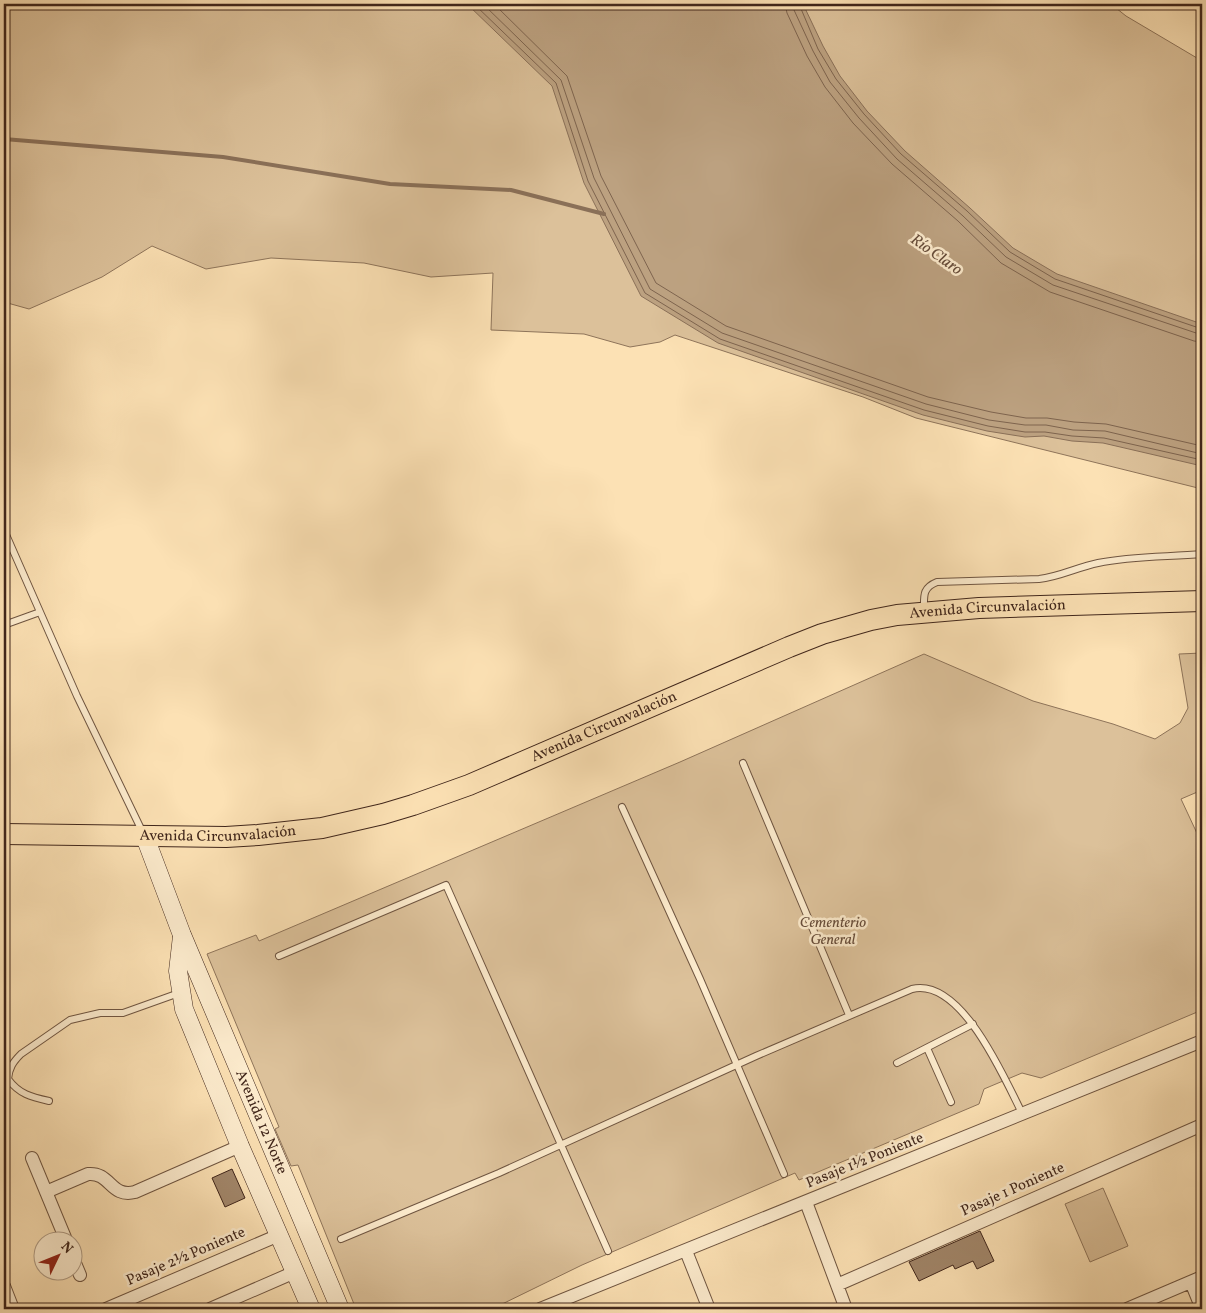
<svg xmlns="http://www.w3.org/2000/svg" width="1206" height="1313" font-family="Vollkorn,serif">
  <rect width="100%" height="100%" fill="#fce1b4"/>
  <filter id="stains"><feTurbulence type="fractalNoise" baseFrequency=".004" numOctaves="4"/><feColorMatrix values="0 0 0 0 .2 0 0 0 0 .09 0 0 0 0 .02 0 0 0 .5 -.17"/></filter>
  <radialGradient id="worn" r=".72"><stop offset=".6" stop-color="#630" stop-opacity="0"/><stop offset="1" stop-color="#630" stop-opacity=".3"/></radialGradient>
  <!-- green -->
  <path fill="#dcc19a" stroke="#8e745a" d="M 4,4 L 1111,4 L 1126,16 L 1202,61 L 1202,489 L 916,418 L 863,397 L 675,335 L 660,342 L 630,347 L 584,334 L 491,330 L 493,273 L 431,277 L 364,263 L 271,258 L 206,269 L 152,246 L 102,277 L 29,309 L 4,302 Z
    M 1202,653 L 1202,790 L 1181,799 L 1202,844 L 1202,1010 L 1041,1078 L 1022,1073 L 984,1089 L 979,1104 L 799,1180 L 795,1173 L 582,1265 L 492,1309 L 356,1309 L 298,1165 L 291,1166 L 275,1129 L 279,1127 L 207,954 L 256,935 L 259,941 L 680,762 L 924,654 L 1033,701 L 1113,724 L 1155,739 L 1180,723 L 1188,708 L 1179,654 Z
    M 1103,1188 L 1128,1246 L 1090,1262 L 1065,1204 Z"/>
  <!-- water -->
  <path fill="#bca180" stroke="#8a7058" d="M 467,4 L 803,4 L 823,46 L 840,76 L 867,111 L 905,151 L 970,208 L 1013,248 L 1057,274 L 1202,324 L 1202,466 L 1103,443 L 1072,441 L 1044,436 L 1025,437 L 987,431 L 923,415 L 718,343 L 641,296 L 584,183 L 552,86 Z"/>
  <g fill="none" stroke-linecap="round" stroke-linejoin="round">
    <!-- shore -->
    <path stroke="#7e644e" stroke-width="1" d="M 474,4 L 556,83 L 588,181 L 645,293 L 720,339 L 924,410 L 988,426 L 1025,432 L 1045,432 L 1072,436 L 1104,438 L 1202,460
      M 483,4 L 561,80 L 594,178 L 650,289 L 722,333 L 926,404 L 989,420 L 1025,425 L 1046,425 L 1073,430 L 1105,431 L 1202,454
      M 494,4 L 567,76 L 601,176 L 656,283 L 726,326 L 928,397 L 991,412 L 1026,418 L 1047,418 L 1074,422 L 1106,424 L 1202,446
      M 785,4 L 787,13 L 807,56 L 825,87 L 853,123 L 892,164 L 958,221 L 1001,263 L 1050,292 L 1194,341 L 1202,342
      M 793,4 L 794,10 L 813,51 L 830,82 L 859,118 L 897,159 L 963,216 L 1006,257 L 1053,285 L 1202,335
      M 799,4 L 818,49 L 836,79 L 864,114 L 901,154 L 967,211 L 1010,252 L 1055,279 L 1202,329"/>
    <!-- stream -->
    <path stroke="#8a7058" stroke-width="4" d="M 4,139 L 223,157 L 390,184 L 511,190 L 604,214"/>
  </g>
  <!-- building -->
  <path fill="#a2876b" stroke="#40261b" d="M 232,1169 L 245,1198 L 225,1207 L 212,1178 Z
    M 980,1231 L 994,1261 L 977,1269 L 973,1261 L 955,1269 L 953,1265 L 919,1281 L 909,1262 Z"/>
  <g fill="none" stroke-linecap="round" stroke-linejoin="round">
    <!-- lane casing -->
    <g stroke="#6f5541" stroke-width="8">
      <path id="lane" d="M 4,530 L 77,696 L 143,833
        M 924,611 C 924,596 922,588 937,582 L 1039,579 C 1059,577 1078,567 1098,563 C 1132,556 1168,557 1202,554
        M 4,625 L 40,612
        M 743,763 L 849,1015
        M 622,807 L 700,979 L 784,1174
        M 279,956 L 446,885 L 608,1251
        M 927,1048 L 951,1102
        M 897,1063 L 973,1024
        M 49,1101 C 31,1097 19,1094 8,1079 C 9,1068 13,1062 21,1054 L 70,1020 L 100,1013 L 123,1013 L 179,993
        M 341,1239 L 499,1173 L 756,1056 L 912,989 C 962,977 1005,1080 1023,1115"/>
    </g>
    <!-- street casing -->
    <g stroke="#6f5541" stroke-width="14">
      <path id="street" d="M 32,1158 L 66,1240
        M 46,1192 L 88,1174 C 111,1172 110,1198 135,1192 L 240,1146
        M 806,1202 L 846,1309
        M 686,1251 L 709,1309
        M 72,1256 L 80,1275
        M 1191,1282 L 1202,1309
        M 837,1285 L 1202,1125
        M 4,1286 L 13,1309
        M 106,1309 L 279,1235
        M 210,1309 L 295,1272
        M 540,1309 L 1202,1041
        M 1127,1309 L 1202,1277"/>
    </g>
    <!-- secondary casing -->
    <g stroke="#40261b" stroke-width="19">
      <g id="secondary">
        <path id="s1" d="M 145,837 L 182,935 L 340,1309"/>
        <path d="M 182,936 L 178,971 L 184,1009 L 240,1146 L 311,1309"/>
      </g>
    </g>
    <!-- primary casing -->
    <g stroke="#40261b" stroke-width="22">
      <g id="primary">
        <path id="s2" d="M 4,834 L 226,837 L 258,835 L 322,828 L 383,814 L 413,805 L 469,785 L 789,647 L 822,634 L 871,620 L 897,615 L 979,608 L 1202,601"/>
      </g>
    </g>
    <!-- lane -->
    <use href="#lane" stroke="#fdecce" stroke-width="6"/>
    <!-- street -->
    <use href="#street" stroke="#fdecce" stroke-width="12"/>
    <!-- secondary -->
    <use href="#secondary" stroke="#fdecce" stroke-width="18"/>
    <!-- primary -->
    <use href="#primary" stroke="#fce1b4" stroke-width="20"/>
  </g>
  <g text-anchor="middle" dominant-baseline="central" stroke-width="5" stroke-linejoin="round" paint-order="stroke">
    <!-- street labels -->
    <g font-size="15" fill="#40261b" stroke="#fdecce">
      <text stroke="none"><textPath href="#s2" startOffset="1024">Avenida Circunvalación</textPath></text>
      <text stroke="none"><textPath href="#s2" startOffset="619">Avenida Circunvalación</textPath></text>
      <text stroke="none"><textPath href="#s2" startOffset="214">Avenida Circunvalación</textPath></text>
      <text stroke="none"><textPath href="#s1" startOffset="308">Avenida 12 Norte</textPath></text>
      <text transform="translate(865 1161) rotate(-22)">Pasaje 1½ Poniente</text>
      <text transform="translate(1013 1190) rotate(-24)">Pasaje 1 Poniente</text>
      <text transform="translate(186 1257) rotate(-23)">Pasaje 2½ Poniente</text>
    </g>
    <!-- park labels -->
    <g font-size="15" font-style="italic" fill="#674d3b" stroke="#fdecce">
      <text x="833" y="923">Cementerio<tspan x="833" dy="17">General</tspan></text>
    </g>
    <!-- water labels -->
    <g font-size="16" font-style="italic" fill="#654b39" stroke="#fdecce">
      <text transform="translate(936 255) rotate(35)">Río Claro</text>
    </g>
  </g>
  <!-- margin -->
  <rect width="1206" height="1313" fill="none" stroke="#fce1b4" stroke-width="20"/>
  <rect x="5" y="5" width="1196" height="1303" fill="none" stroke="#40261b" stroke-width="2.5"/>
  <rect x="10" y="10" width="1186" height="1293" fill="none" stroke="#40261b"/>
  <!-- north arrow -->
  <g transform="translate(58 1256) rotate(47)"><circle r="24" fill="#fdecce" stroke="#b19d86"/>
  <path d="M0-4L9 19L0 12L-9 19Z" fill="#8f2418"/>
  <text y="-8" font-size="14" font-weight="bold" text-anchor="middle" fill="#40261b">N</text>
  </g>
  <rect width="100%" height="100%" filter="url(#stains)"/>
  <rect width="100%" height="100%" fill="url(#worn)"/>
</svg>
